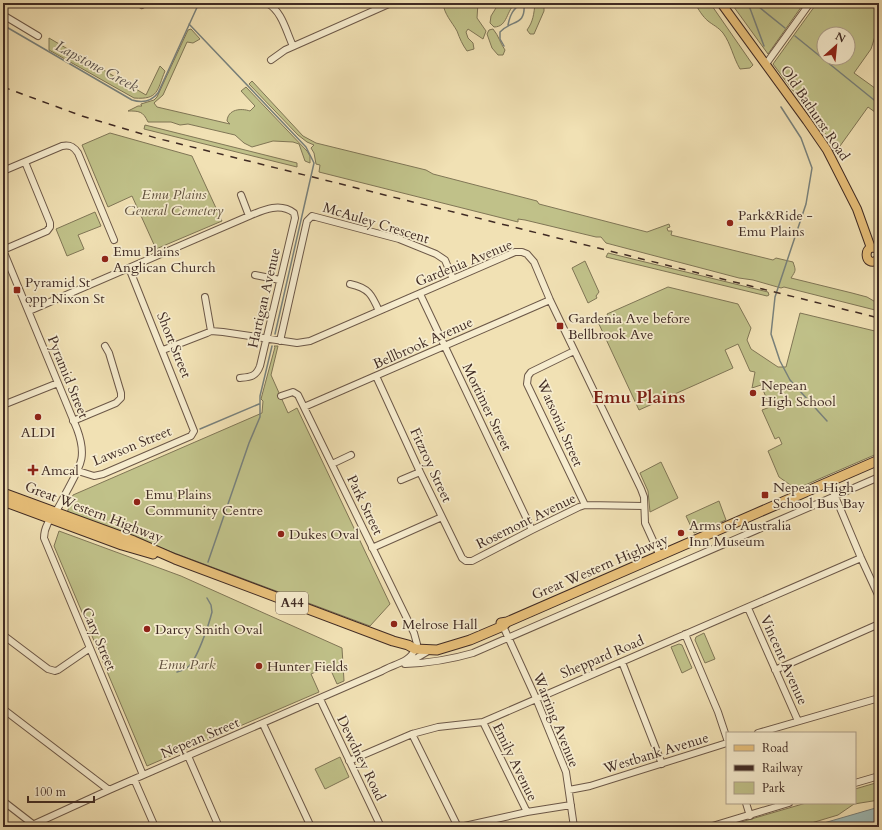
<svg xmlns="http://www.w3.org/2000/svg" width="882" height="830" font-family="Cardo,serif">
  <rect width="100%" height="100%" fill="#f1e1b4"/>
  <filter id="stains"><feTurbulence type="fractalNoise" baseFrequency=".005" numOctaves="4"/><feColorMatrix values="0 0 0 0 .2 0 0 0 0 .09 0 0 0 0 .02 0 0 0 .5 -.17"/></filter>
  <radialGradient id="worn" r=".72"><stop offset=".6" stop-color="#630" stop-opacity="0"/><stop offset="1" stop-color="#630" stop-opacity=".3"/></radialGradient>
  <!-- green -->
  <path fill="#c0c189" stroke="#807656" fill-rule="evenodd" d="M 443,3 L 478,3 L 477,18 L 486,31 L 483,39 L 468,29 L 466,32 L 468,38 L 473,43 L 474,49 L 467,51 C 462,44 460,39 457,31 C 452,22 444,14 443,3 Z
    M 499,3 L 516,3 C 506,10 508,27 494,27 L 490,23 L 491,16 Z
    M 535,3 L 544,3 L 544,11 L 534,34 L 530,34 L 527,30 C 533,22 534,14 535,3 Z
    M 695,3 L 710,3 L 753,65 L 750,68 L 740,69 C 733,57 731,44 723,33 C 718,27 713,25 708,21 C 703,17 698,9 695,3 Z
    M 731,3 L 804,3 L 768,54 Z
    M 817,3 L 879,3 L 879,31 L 877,30 L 871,49 L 854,73 L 879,91 L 879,115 L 868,107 L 835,153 L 827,136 L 773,64 ZM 824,34 L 848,34 L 848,58 L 824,58 Z
    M 191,29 L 200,39 L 193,43 L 187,42 L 163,95 L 154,103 L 157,107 L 230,124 L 227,121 C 228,109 241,108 250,111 L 255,106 L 241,91 L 246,87 L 307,151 L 310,156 L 310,163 L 305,161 L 299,144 L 293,142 L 273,141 L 252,147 L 244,143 L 235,135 L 188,124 L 180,125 L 171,122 L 148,122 C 143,111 139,111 128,111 L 138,106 L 142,106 L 141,105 L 141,104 L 154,100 L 157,97 L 188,30 Z
    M 493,29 C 499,36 500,43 505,50 L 503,55 L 498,55 L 492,48 L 487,34 L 489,30 Z
    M 49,38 L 146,95 L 160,66 L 165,71 C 157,90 159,100 134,98 L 49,50 Z
    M 252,81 L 303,136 L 316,143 L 426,170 L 433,174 L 537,201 L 539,204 L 647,232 L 669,224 L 670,227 L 667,228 L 668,231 L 672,231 L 671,235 L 773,260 L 776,258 L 793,262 C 796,271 796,270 791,278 L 852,293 L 867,297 L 879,304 L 879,311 L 784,287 L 781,288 L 753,280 L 739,278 L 606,243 L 601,237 L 596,237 L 525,220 L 518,219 L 518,222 L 319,172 L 320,165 L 316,164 L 314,153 L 311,148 L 314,145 L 307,142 L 298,135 L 249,84 Z
    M 145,125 L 297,163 L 297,167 L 144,129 Z
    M 110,133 L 192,156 L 222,221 L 156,249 L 132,196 L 108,207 L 82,145 Z
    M 95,212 L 101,226 L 78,235 L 84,249 L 67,256 L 56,229 Z
    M 608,253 L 768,292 L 769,295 L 767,296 L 606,257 Z
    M 585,261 L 599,292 L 596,296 L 597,298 L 588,303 L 572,268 Z
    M 668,287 L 738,304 L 751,328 L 747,340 L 751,349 L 778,367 L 786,367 L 800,313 L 879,332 L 879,453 L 796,489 L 779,477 L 768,451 L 782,444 L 779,437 L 775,439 L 762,410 L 770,407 L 761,385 L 752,388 L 755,372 L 750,371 L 738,344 L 725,350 L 733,368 L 639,410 L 598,322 L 599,321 L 608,316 L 607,314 Z
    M 274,346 L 278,346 L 271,375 L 288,413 L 297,408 L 390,604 L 370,626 L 67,513 L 73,495 L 262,413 L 263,401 L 261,399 L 275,347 Z
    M 661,462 L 678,498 L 650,512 L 648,491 L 640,473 Z
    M 719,501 L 726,520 L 694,533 L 686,516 Z
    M 59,531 L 181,576 L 342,648 L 344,681 L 337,684 L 329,666 L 311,674 L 319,692 L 147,766 L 54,546 Z
    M 704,633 L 715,659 L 705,663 L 695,640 L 696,637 Z
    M 679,644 L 682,645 L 692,668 L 682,673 L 671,647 Z
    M 340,757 L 349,777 L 325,789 L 315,769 Z
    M 879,782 L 879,800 L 854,804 L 838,815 L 798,827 L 724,827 L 806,803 L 855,803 L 855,789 Z"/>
  <!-- water -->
  <path fill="#9ebbb7" stroke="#78817c" d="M 879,807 L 879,827 L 810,827 Z"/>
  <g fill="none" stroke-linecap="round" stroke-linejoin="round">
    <!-- stream -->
    <path stroke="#78817c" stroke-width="1.5" d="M 748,3 L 764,46
      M 754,3 L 785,28
      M 189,24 L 306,147 L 314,163 L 275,334
      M 3,25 L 132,100 C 142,103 151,102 158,93 L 199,3
      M 508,25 C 510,15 513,8 523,3
      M 795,36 L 879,104
      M 504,46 L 500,39 L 500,32 C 512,19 526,27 524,3
      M 781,107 L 801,138 L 812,168 L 806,204 L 775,297 L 771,334 L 780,361 L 790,380 L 827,421
      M 200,429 L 259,404
      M 208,562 L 249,443 L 260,417 L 260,396 L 272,346
      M 177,672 C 181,671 185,670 188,667 C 197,660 209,624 212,612 L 211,605 L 207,598"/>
    <!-- minor casing -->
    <g stroke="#6c5848" stroke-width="8">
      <path id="minor" d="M 141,3 L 142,5
        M 267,3 C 282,11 286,31 293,46
        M 3,15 L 38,36
        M 271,60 L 285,50 L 391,3
        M 766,64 L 810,3
        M 25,162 L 50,223 L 50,227 L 47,231 L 3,250 L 77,429 C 87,456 81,465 68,489 C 64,496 61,504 56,511 C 50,519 44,527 44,538 L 143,775
        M 3,171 L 62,146 C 70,144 74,147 78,153 L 114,240
        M 241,195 L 249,216
        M 255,275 L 280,280
        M 350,284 C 369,288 372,295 379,311
        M 420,294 L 532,530
        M 205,297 L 211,331
        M 29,311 L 249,216 C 263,210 280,202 294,213 L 295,218 L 260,366 C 256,377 250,377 240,378
        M 280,341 L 307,221 L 312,216 L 399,239 L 436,254 L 445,260 L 453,279
        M 163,350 L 207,333 L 211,331 L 223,332 L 297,343 L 310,341 L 515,252 L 522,252 L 527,254 L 534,262 L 550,300 L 641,489 L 644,497 L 645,523 L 660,556
        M 574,351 L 531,372 L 528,376 L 527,384 L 585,505
        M 376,376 L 420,472 L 462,558 L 466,561 L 472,561 L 532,530 L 579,507 L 585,505 L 644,506
        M 281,396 L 293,392 L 298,395 L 414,633 L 417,644
        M 3,405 L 58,383
        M 304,407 L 550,300
        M 73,421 L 116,403 L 121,398 L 121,393 L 109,353 L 105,346
        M 332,464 L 351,455
        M 78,471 L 94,476 L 103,474 L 191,436 L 194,431 L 129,268
        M 401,480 L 420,472
        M 829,482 L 861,558 L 879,597
        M 372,548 L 442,517
        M 3,584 L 4,583
        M 748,608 L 798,721
        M 503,626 L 535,696 L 566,772 L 574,827
        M 685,634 L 718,712 L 727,739
        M 3,635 L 48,669 L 55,671 L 58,670 L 90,648
        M 622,662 L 662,764
        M 408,663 L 430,650
        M 405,664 C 429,663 449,660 473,653 L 879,477
        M 775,670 L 879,624
        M 320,699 L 381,827
        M 3,709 L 109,790
        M 483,722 L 527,812
        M 263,724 L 311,827
        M 758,733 L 879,698
        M 412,734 L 458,827
        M 188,756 L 219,827
        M 349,761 L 412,734 L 438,727 L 483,722 L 861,558
        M 134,779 L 155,827
        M 855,783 L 879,776
        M 569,790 L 590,786 L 727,743
        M 3,801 L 34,825
        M 746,803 L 750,816
        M 28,827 L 109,790 L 382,671 C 393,664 410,663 415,649
        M 460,827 L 527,812 L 571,805
        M 709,827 L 789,803"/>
    </g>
    <!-- major casing -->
    <g stroke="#402b24" stroke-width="10">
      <path id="major" d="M 721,3 L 807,121 L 827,150 L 857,209 L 871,248
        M 879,250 C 862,239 863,271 879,259"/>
    </g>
    <!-- highway casing -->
    <g stroke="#402b24" stroke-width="11">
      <path id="highway" d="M 3,493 L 134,541 L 175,559 L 393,641 L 408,645 L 415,649 L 437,650 L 470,640 L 503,626 L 507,622
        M 3,501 L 122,545 L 153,554
        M 501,623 L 507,622 L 879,460"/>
    </g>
    <!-- minor -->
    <use href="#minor" stroke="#f6ecce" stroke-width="6"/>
    <!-- major -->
    <use href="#major" stroke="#e8c07a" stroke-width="8"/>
    <!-- highway -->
    <use href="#highway" stroke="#e8c07a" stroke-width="9"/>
    <!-- rail -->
    <path stroke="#402b24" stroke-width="1.5" stroke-dasharray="7 7" stroke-linecap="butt" d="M 3,87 L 82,116 L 156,138 L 879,318"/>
  </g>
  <!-- markers -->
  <g fill="#8f2418" stroke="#f6ecce" stroke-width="1.5">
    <circle cx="730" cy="223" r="4"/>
    <circle cx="105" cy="259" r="4"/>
    <rect x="13" y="286" width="8" height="8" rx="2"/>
    <rect x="556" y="322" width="8" height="8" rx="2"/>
    <circle cx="753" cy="393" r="4"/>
    <circle cx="38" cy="417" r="4"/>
    <path d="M31 464h4v4h4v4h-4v4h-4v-4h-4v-4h4z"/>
    <rect x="761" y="491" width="8" height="8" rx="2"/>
    <circle cx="137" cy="502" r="4"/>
    <circle cx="681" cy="533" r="4"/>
    <circle cx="281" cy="534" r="4"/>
    <circle cx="394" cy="624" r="4"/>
    <circle cx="147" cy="629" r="4"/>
    <circle cx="259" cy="666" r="4"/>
  </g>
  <g text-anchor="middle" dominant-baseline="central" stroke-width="3.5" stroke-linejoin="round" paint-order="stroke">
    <!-- shield labels -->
    <rect fill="#f6ecce" stroke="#776557" stroke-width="1" x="276" y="592" width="32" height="22" rx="3"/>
    <g font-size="13" font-weight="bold" fill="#402b24">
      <text x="292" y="603">A44</text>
    </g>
    <!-- street labels -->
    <g font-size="14" fill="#402b24" stroke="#f6ecce">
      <text transform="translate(815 113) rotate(56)">Old Bathurst Road</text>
      <text transform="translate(376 223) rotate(17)">McAuley Crescent</text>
      <text transform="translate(464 263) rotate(-22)">Gardenia Avenue</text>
      <text transform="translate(264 298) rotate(-77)">Hartigan Avenue</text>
      <text transform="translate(423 343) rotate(-24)">Bellbrook Avenue</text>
      <text transform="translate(174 345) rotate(68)">Short Street</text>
      <text transform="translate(68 377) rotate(68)">Pyramid Street</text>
      <text transform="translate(487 407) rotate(64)">Mortimer Street</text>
      <text transform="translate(560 423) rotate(66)">Watsonia Street</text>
      <text transform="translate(132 446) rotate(-22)">Lawson Street</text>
      <text transform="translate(431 465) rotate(65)">Fitzroy Street</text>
      <text transform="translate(365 505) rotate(64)">Park Street</text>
      <text transform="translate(94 512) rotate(21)">Great Western Highway</text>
      <text transform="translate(526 521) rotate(-26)">Rosemont Avenue</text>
      <text transform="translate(600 567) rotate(-23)">Great Western Highway</text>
      <text transform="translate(99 639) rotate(67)">Cary Street</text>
      <text transform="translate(602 657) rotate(-23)">Sheppard Road</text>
      <text transform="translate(784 660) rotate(66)">Vincent Avenue</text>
      <text transform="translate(556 720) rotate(68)">Warring Avenue</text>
      <text transform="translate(200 738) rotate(-23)">Nepean Street</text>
      <text transform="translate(656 753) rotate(-17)">Westbank Avenue</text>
      <text transform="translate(361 758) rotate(64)">Dewdney Road</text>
      <text transform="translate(515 762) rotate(64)">Emily Avenue</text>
    </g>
    <!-- park labels -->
    <g font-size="14" font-style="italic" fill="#60503d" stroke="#f6ecce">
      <text x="174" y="194">Emu Plains<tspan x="174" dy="16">General Cemetery</tspan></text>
      <text x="187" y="664">Emu Park</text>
    </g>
    <!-- poi labels -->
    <g font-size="14" fill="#402b24" stroke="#f6ecce" text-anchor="start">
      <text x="738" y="215">Park&amp;Ride -<tspan x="738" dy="16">Emu Plains</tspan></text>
      <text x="113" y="251">Emu Plains<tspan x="113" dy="16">Anglican Church</tspan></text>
      <text x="25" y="282">Pyramid St<tspan x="25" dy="16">opp Nixon St</tspan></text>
      <text x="568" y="318">Gardenia Ave before<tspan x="568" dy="16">Bellbrook Ave</tspan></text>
      <text x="761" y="385">Nepean<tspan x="761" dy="16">High School</tspan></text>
      <text x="38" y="432" text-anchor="middle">ALDI</text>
      <text x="41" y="470">Amcal</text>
      <text x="773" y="487">Nepean High<tspan x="773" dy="16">School Bus Bay</tspan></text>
      <text x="145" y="494">Emu Plains<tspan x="145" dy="16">Community Centre</tspan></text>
      <text x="689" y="525">Arms of Australia<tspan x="689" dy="16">Inn Museum</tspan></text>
      <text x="289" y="534">Dukes Oval</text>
      <text x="402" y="624">Melrose Hall</text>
      <text x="155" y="629">Darcy Smith Oval</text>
      <text x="267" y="666">Hunter Fields</text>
    </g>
    <!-- water labels -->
    <g font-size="15" font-style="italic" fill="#584f49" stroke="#f6ecce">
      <text transform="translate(97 66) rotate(28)">Lapstone Creek</text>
    </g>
    <!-- district labels -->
    <g font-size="18" font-weight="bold" fill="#7a1f14" stroke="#f6ecce">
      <text x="639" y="397">Emu Plains</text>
    </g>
  </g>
  <!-- margin -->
  <rect width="882" height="830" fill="none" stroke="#f1e1b4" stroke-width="16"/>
  <rect x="4" y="4" width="874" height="822" fill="none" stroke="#402b24" stroke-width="2"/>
  <rect x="8" y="8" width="866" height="814" fill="none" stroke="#402b24"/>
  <!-- legend -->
  <rect x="726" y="732" width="130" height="72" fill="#f6ecce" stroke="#ad9f8a"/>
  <rect x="734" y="745" width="20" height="6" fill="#e8c07a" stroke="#ad9f8a"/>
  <text x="762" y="752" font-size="12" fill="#402b24">Road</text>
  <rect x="734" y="765" width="20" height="6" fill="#402b24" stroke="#ad9f8a"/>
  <text x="762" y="772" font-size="12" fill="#402b24">Railway</text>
  <rect x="734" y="782" width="20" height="12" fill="#c0c189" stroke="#ad9f8a"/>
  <text x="762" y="792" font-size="12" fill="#402b24">Park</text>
  <!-- north arrow -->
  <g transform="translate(836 46) rotate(27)"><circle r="19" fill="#f6ecce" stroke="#ad9f8a"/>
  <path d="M0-3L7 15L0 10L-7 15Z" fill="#8f2418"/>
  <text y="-6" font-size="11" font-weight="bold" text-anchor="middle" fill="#402b24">N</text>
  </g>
  <!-- scale -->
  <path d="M28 796v6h66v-6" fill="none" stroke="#402b24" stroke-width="2"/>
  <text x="34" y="796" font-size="12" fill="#402b24" stroke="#f6ecce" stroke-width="3" paint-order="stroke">100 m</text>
  <rect width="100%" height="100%" filter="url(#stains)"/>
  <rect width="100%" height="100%" fill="url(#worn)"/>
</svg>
